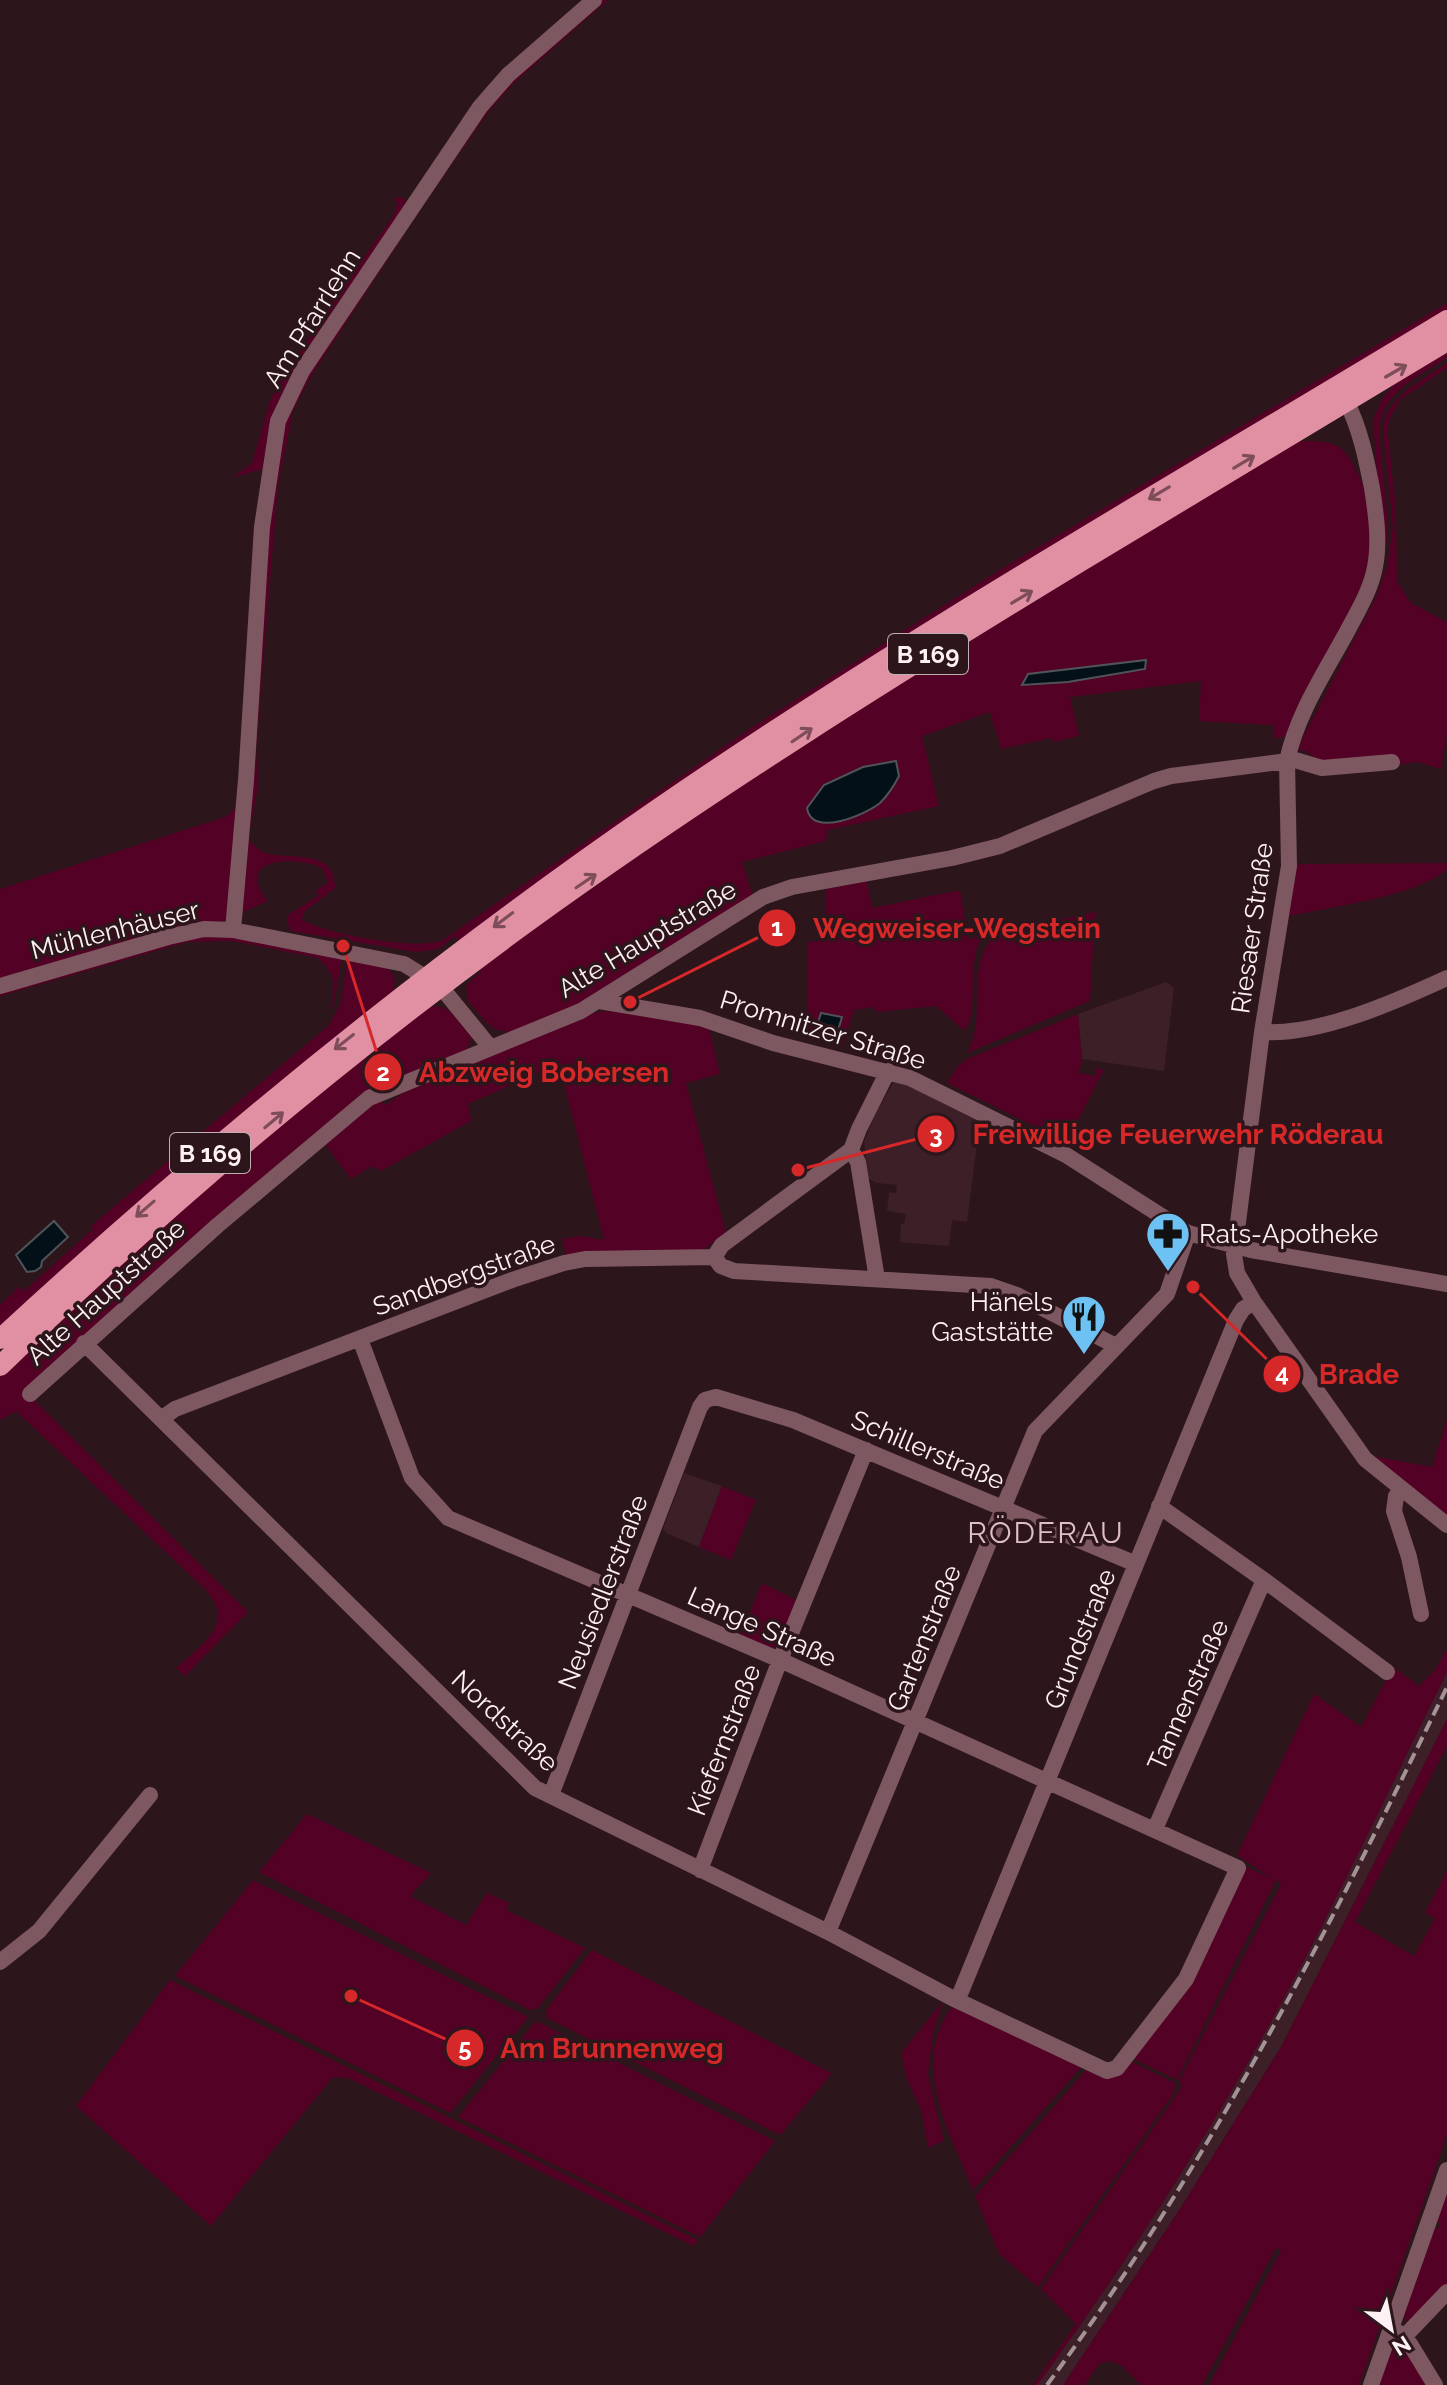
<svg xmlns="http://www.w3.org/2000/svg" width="1447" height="2385" font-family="Raleway,sans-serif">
  <rect width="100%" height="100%" fill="#2c161c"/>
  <!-- built -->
  <path fill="#3c1f27" d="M 1166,982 L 1174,988 L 1164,1071 L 1082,1059 L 1078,1014 Z
    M 899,1081 L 980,1121 L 967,1222 L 952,1220 L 949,1246 L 900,1242 L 901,1224 L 904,1224 L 906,1214 L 887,1211 L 889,1192 L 896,1193 L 897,1185 L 876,1183 L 868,1178 L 864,1142 L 875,1114 L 893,1083 Z
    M 684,1473 L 722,1486 L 699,1547 L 666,1533 L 663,1529 Z
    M 1447,1671 L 1447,1719 L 1281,2047 L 1178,2212 L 1063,2385 L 1037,2385 L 1163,2202 L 1243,2071 L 1319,1932 Z"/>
  <!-- green -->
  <path fill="#530124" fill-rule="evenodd" d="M 600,0 L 608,0 L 515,82 L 488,112 L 420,210 L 310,378 L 293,411 L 278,486 L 256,750 L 258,787 L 248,840 C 255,845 260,852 269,854 C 294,859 336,850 335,888 L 304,912 L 302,920 C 326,934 418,951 443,940 L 748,730 L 998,571 L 1447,303 L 1447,312 L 460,942 L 455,936 L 439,949 L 416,952 L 291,931 L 287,922 L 289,914 L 318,896 L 316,891 L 328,882 L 322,868 C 295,855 232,858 268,901 L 239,914 L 249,800 L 254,787 L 254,773 L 267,530 L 279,438 L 295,392 L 496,95 Z
    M 395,197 L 404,198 L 407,205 L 297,370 L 266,468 L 232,478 L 252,463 L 271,398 L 326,311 L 394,215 L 397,204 Z
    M 1447,350 L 1447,358 C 1419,376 1379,394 1379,432 L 1387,515 L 1388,534 L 1383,560 L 1373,420 L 1383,398 L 1396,382 Z
    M 1447,363 L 1447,368 L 1400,400 L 1389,420 L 1388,433 L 1396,512 L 1397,582 L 1411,603 L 1447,622 L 1447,733 L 1441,769 L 1419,762 L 1395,765 L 1321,761 L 1303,750 L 1298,751 L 1302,739 L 1377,595 L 1387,567 L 1393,527 L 1383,432 L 1385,416 L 1394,403 L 1408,389 Z
    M 1303,441 C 1337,441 1344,444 1359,476 C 1370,499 1373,535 1368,560 C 1363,588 1348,614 1336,639 C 1319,672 1303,705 1286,737 L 1273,738 L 1274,725 L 1199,721 L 1201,681 L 1070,697 L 1079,736 L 1054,742 L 1051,738 L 1001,749 L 990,712 L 922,736 L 939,806 L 827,830 L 826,841 L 742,862 L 753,897 L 581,1004 L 510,1032 L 494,1029 L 485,1021 L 468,1001 L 466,986 L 481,971 L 480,967 L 771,763 L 1292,443 ZM 899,776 C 886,801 867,814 839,820 Z
    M 239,806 L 228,914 L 223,923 L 0,980 L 0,889 L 225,817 Z
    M 1447,863 L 1447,869 C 1418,896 1331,907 1289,916 L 1297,864 Z
    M 867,881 L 872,908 L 960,890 L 968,939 L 982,936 C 966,965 980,1007 965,1031 L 936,1006 L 878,1012 L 872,1007 L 854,1010 L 843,1045 L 808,1037 L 808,942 L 828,940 L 825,889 Z
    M 1095,912 L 1090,1001 L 967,1053 C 989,1013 962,967 997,933 Z
    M 221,935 L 342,956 L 334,1006 L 332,1009 C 334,985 338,976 318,958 L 232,941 L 187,942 L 0,996 L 0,991 L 185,938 Z
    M 348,957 C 367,961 403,963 393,991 L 0,1329 L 0,1305 L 19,1287 L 24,1291 L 93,1229 L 91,1226 L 328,1026 L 340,1005 Z
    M 435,1006 C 454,1008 461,1021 472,1035 L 467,1050 L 379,1085 L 27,1393 L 248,1612 L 185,1676 L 176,1668 C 190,1655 220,1635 218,1613 C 217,1605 211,1597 207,1591 L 16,1411 L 0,1420 L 0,1373 C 137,1246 279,1123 427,1008 Z
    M 610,1010 L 708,1027 L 710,1032 L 720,1074 L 686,1083 L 726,1233 L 701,1251 L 566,1255 L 562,1239 L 580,1236 L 604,1240 L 559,1064 L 468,1104 L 471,1121 L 381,1171 L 372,1166 L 351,1179 L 325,1144 L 380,1099 L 385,1105 L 405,1092 L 404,1088 L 589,1014 Z
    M 1078,1014 L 1082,1059 L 1079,1073 L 1095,1076 L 1096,1068 L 1104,1070 L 1072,1132 L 1061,1139 L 947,1083 L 957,1067 L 967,1059 Z
    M 1447,1420 L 1447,1515 L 1372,1456 L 1432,1467 Z
    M 722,1486 L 756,1500 L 731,1560 L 699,1547 Z
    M 762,1583 L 796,1600 L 779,1646 L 772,1648 L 741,1635 Z
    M 1447,1649 L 1447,1672 C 1381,1806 1318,1942 1243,2071 C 1182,2176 1115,2278 1044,2376 L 1037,2385 L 1033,2385 L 1076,2324 L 1041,2289 L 1181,2088 L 1180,2079 L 1281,1884 L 1276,1880 L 1177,2080 L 1132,2058 L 1242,1865 L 1271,1878 L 1237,1855 L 1314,1694 L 1361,1727 L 1393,1667 L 1419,1686 L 1435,1670 Z
    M 1447,1719 L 1447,1746 L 1355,1922 L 1414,1956 L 1435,1918 L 1425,1913 L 1447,1871 L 1447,2135 L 1359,2385 L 1209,2385 L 1281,2251 L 1276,2248 L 1202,2385 L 1141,2385 L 1121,2365 L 1109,2361 L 1099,2364 L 1085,2385 L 1063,2385 L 1178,2212 L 1281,2047 Z
    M 307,1814 L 431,1873 L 410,1896 L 466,1925 L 487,1893 L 509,1903 L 506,1910 L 585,1948 L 538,2008 L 530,2010 L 259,1872 Z
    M 253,1880 L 528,2017 L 450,2113 L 175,1976 Z
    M 592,1950 L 831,2073 L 832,2073 L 780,2135 L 547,2018 L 546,2010 Z
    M 170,1980 L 698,2240 L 694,2246 L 348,2078 L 333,2077 L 211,2226 L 76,2106 Z
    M 943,2001 L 933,2033 L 928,2075 L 944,2141 L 928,2148 L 921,2110 L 906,2077 L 901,2053 Z
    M 954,2004 L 1083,2065 L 973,2190 C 950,2133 907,2061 954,2004 Z
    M 536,2021 L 775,2141 L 700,2237 L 458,2117 Z
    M 1128,2060 L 1175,2083 L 1174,2093 L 1038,2287 L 999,2254 L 975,2196 L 1089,2067 Z
    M 1447,2189 L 1447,2288 L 1411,2324 L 1407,2322 L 1403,2313 L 1433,2228 L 1439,2228 L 1441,2223 L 1436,2221 Z
    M 1399,2340 L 1427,2385 L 1376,2385 L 1391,2345 Z"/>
  <!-- water -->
  <path fill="#041017" stroke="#4f5459" stroke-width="2" d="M 1146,660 L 1145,669 L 1068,682 L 1022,685 L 1028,674 Z
    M 896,761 L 899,776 C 894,786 888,795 880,803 C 865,815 811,838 807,808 L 824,785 L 863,767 Z
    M 821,1013 L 842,1017 L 836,1037 L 815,1032 Z
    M 54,1221 L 68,1237 L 42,1261 L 41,1267 L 35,1271 L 27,1272 L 16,1255 Z"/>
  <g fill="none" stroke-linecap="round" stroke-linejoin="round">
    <!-- minor -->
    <path stroke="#7e5861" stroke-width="16" d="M 1346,401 C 1360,428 1366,458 1372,488 C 1376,513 1380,542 1375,567 C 1371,589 1359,609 1349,628 C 1326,671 1297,713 1287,761 L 1289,866 L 1262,1032 L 1234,1254 L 1237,1273 L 1254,1302 L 1365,1459 L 1447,1525
      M 233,930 L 246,780 L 262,527 L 278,421 L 302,371 L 480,107 L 508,75 L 594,0
      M 0,986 L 168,937 L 204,929 L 233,930 L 404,964 L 441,987 L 490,1047
      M 599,1001 L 700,1018 L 773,1043 L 910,1078 L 1066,1155 L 1188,1233 L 1251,1250 L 1447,1284
      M 1262,1032 C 1318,1036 1395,1002 1447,978
      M 851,1150 L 858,1162 L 877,1279
      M 714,1257 L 722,1245 L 851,1150 L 859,1129 L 888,1071
      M 84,1343 L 535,1788 L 828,1932 L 952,1998 L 1107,2071 L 1117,2068 L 1186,1979 L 1238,1868 L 780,1660 L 448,1518 L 412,1478 L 360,1339
      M 30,1394 L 218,1225 L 369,1098 L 581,1011 L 763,897 L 792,887 L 952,858 L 1000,846 L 1154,781 L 1171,776 L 1295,760 L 1322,768 L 1392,762
      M 161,1419 L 175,1409 L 512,1280 L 564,1263 L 585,1259 L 714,1257 L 721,1266 L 734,1271 L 991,1286 L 1017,1295 L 1116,1346
      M 1401,1490 L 1396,1496 L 1394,1511 L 1409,1557 L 1421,1614
      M 1159,1506 L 1264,1580 L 1387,1672
      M 551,1795 L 700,1407 L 705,1400 L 716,1397 L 793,1420 L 1136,1564
      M 1155,1829 L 1264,1580
      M 700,1870 L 780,1660 L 866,1450
      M 828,1932 L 1035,1431 L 1167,1294 L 1188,1233
      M 0,1962 L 39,1931 L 150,1795
      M 958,1999 L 1236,1320 L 1243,1309 L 1254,1302
      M 1391,2329 L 1405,2336 L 1435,2385
      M 1405,2336 L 1447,2292
      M 1371,2385 L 1447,2170"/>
    <!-- major -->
    <path stroke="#e190a4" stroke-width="20" d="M 0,1339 C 207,1148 426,968 659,808 C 913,633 1183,480 1447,320
      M 0,1366 C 164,1206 341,1058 526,923 C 704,794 891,677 1080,562 C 1202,488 1324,414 1447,341"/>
    <!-- rail -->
    <path stroke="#a39296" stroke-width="4" stroke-dasharray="12 6" stroke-linecap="butt" d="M 1047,2385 C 1207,2168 1330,1928 1447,1687"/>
  </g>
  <!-- one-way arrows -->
  <defs><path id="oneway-shaft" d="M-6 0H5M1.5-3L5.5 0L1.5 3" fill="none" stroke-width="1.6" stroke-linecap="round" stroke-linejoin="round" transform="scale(2)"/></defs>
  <g stroke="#7d4d59">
    <use href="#oneway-shaft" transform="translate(1396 371) rotate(-30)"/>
    <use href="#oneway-shaft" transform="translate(1244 462) rotate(-31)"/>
    <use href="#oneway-shaft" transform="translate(1159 493) rotate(149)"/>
    <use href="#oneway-shaft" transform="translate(1022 597) rotate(-31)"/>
    <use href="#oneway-shaft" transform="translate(802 735) rotate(-34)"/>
    <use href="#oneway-shaft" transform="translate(586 881) rotate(-34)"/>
    <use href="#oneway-shaft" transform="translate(503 920) rotate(143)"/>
    <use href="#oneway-shaft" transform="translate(344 1042) rotate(142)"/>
    <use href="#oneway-shaft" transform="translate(274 1120) rotate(-40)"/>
    <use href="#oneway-shaft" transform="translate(145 1209) rotate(139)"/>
  </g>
  <!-- icons -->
  <defs>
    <g id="pharmacy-pin" transform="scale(2.3)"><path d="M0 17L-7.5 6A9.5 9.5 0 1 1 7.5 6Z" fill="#6dc2f3" stroke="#2c161c"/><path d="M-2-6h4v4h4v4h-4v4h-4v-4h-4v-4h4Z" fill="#111"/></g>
    <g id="restaurant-pin" transform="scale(2.3)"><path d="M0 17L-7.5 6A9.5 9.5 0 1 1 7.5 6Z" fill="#6dc2f3" stroke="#2c161c"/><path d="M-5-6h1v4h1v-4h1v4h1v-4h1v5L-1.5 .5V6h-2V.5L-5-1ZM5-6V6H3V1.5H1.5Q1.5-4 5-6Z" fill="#111"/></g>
  </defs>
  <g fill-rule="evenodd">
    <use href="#pharmacy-pin" x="1168" y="1234"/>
    <use href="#restaurant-pin" x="1084" y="1317"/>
  </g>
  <g text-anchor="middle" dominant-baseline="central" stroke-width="7" stroke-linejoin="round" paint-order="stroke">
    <!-- shield labels -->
    <g fill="#2c161c" stroke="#bfafb2" stroke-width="2">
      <rect x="888" y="634" width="80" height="40" rx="6"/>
      <rect x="170" y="1133" width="80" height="40" rx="6"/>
    </g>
    <g font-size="24" font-weight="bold" fill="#fef1f3">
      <text x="928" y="654">B 169</text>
      <text x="210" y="1153">B 169</text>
    </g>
    <!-- street labels -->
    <g font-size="26" fill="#fef1f3" stroke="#2c161c">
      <text transform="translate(312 318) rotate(-58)">Am Pfarrlehn</text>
      <text transform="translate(1252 928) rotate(-82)">Riesaer Straße</text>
      <text transform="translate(115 930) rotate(-14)">Mühlenhäuser</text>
      <text transform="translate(647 939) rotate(-31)">Alte Hauptstraße</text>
      <text transform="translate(823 1030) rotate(17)">Promnitzer Straße</text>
      <text transform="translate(464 1275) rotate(-20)">Sandbergstraße</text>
      <text transform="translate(106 1292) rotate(-42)">Alte Hauptstraße</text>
      <text transform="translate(928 1450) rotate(23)">Schillerstraße</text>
      <text transform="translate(603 1592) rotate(-69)">Neusiedlerstraße</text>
      <text transform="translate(762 1627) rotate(24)">Lange Straße</text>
      <text transform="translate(924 1638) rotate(-68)">Gartenstraße</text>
      <text transform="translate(1080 1639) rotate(-68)">Grundstraße</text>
      <text transform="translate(1188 1695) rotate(-66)">Tannenstraße</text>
      <text transform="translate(505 1721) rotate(43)">Nordstraße</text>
      <text transform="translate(724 1740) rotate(-69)">Kiefernstraße</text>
    </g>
    <!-- poi labels -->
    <g font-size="26" fill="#fef1f3" stroke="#2c161c" text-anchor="start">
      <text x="1199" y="1234">Rats-Apotheke</text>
      <text x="1053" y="1302" text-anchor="end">Hänels<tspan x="1053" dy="30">Gaststätte</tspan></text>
    </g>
    <!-- quarter labels -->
    <g font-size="30" letter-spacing="2" fill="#debfc5" stroke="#2c161c">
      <text x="1046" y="1532">RÖDERAU</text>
    </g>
  </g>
  <!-- callouts -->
  <path fill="none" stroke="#d62828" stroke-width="3" d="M630 1002L777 928M343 946L383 1072M798 1170L936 1134M1193 1287L1282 1374M351 1996L465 2048"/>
  <g fill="#d62828" stroke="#2c161c" stroke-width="3">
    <circle cx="630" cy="1002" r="8"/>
    <circle cx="343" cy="946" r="8"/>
    <circle cx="798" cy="1170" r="8"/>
    <circle cx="1193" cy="1287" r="8"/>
    <circle cx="351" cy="1996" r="8"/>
    <circle cx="777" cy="928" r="20"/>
    <circle cx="383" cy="1072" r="20"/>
    <circle cx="936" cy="1134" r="20"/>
    <circle cx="1282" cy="1374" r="20"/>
    <circle cx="465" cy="2048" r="20"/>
  </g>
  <g font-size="24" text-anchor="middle" font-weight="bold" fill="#fff">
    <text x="777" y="936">1</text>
    <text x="383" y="1081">2</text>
    <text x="936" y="1143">3</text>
    <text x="1282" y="1382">4</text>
    <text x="465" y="2056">5</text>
  </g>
  <g font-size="28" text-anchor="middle" font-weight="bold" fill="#d62828" stroke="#2c161c" stroke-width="7" stroke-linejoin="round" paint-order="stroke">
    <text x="957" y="938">Wegweiser-Wegstein</text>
    <text x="544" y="1082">Abzweig Bobersen</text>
    <text x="1178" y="1144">Freiwillige Feuerwehr Röderau</text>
    <text x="1359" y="1384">Brade</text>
    <text x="612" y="2058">Am Brunnenweg</text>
  </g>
  <!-- north arrow -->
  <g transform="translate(1391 2329) rotate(148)" stroke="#2c161c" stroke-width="6" paint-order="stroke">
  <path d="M0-6L14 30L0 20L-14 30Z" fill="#fef1f3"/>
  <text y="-12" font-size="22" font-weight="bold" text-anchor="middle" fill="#fef1f3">N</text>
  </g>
</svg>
